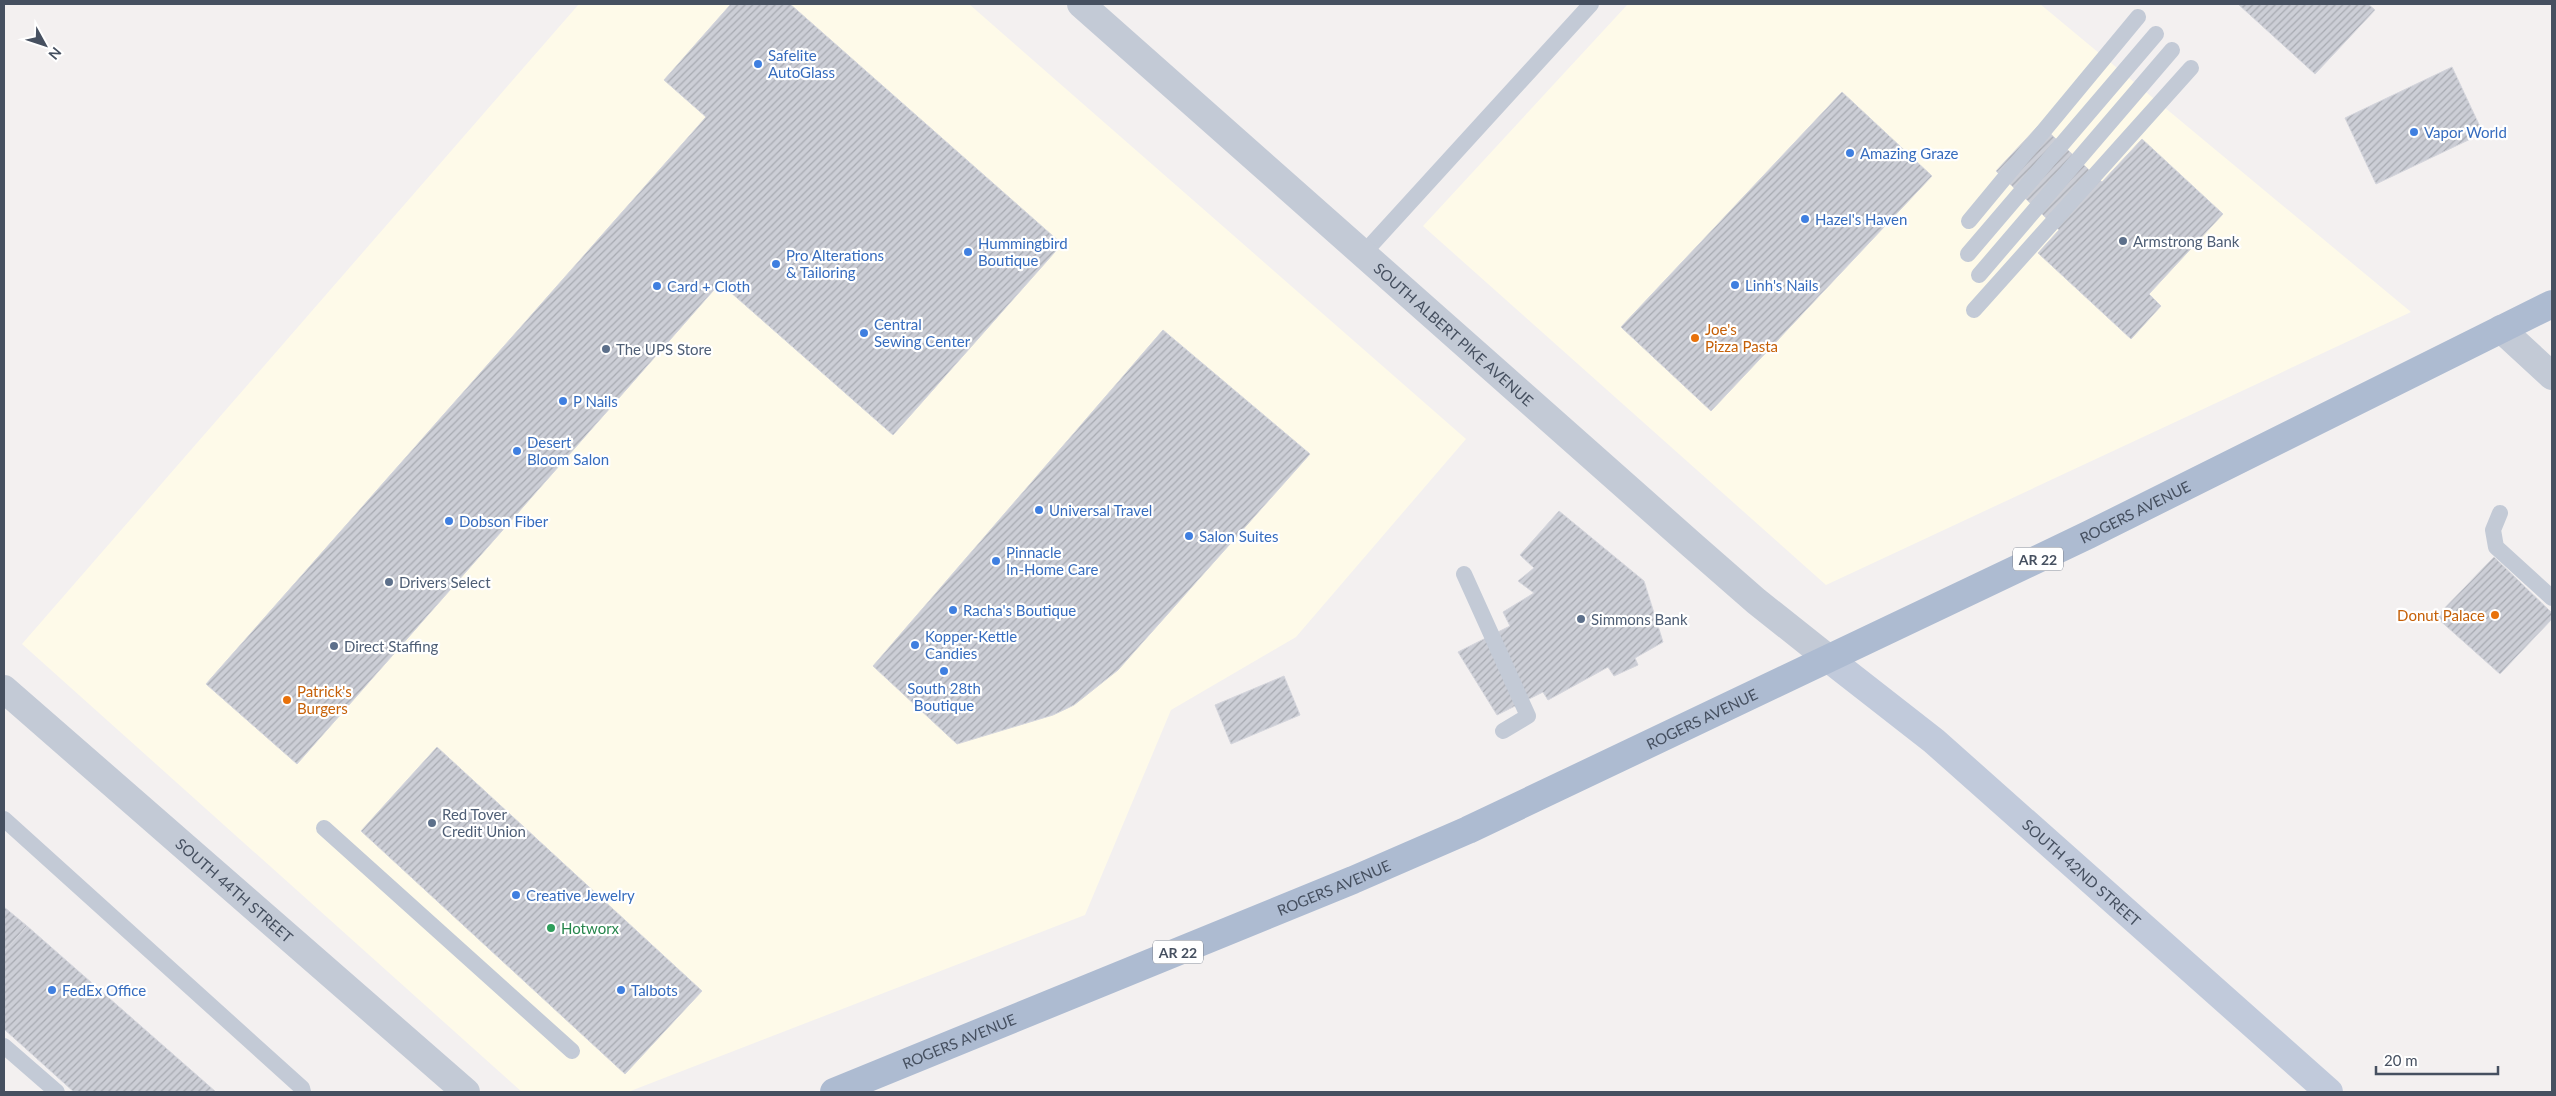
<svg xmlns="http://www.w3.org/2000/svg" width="2556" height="1096" font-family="Lato,sans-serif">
  <defs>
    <pattern id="building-hatch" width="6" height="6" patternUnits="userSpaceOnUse" patternTransform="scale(1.25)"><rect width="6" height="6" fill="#ccced6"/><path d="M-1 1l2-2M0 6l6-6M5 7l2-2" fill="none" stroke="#a7aab1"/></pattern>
  </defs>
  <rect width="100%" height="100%" fill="#f3f0f0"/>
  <!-- commercial -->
  <path fill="#fefae9" d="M 579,4 L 969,4 L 1466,439 L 1296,637 L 1171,710 L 1085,915 L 628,1092 L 522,1092 L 22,644 Z
    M 1628,4 L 2040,4 L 2411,312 L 1826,585 L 1423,226 Z"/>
  <!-- building -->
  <path fill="url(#building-hatch)" stroke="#d4d5dc" d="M 731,4 L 790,4 L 1062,244 L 893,435 L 720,283 L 297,764 L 206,684 L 706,117 L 664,80 Z
    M 2238,4 L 2368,4 L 2375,10 L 2315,74 Z
    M 2452,67 L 2483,133 L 2376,184 L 2345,118 Z
    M 1842,92 L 1932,176 L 1711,411 L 1621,327 Z
    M 2040,124 L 2102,182 L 2142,139 L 2223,214 L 2149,294 L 2161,306 L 2131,339 L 2038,253 L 2059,230 L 1996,171 Z
    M 1163,330 L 1310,454 L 1118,670 L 1074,705 L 1053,715 L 957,744 L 873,666 Z
    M 1559,511 L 1644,581 L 1663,642 L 1635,658 L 1638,665 L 1614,676 L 1608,667 L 1548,700 L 1543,692 L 1497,715 L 1458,652 L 1510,626 L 1503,612 L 1534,593 L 1518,581 L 1534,568 L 1520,555 Z
    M 2494,557 L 2552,613 L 2552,619 L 2500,674 L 2436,617 Z
    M 1284,676 L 1300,715 L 1231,744 L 1215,705 Z
    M 437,747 L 702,991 L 625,1074 L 361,831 Z
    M 4,907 L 27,926 L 4,952 Z
    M 27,926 L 216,1092 L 74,1092 L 4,1029 L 4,952 Z"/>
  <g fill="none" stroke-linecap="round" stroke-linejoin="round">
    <!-- lane -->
    <path stroke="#c3cad6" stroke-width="16" d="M 1969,221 L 2138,17
      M 1968,254 L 2156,34
      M 1362,255 L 1591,4
      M 1979,275 L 2172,50
      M 1974,310 L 2191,68
      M 2500,513 L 2493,530 L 2496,547 L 2552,598
      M 1464,574 L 1528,716 L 1503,731
      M 4,819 L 302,1088 L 303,1092
      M 324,828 L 572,1051
      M 4,1046 L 57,1092"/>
    <!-- street -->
    <g stroke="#c3cad6" stroke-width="28">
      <path id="s1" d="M 1081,4 L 1692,545 L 1756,601 L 1829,659"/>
      <path d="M 2501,329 L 2552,376"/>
      <path id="s2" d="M 4,689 L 466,1092"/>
    </g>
    <!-- secondary -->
    <path stroke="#c1cadb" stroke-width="28" id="s3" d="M 1829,659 L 1934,741 L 2329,1092"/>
    <!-- primary -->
    <path stroke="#adbbd1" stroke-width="28" id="s4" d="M 834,1092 L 1353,880 L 1468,830 L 2088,535 L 2552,304"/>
  </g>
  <!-- markers -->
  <g fill="#3f7fe0" stroke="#fff" stroke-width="2">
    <circle cx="758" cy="64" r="5"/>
    <circle cx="2414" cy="132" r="5"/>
    <circle cx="1850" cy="153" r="5"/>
    <circle cx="1805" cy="219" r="5"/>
    <circle cx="968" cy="252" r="5"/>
    <circle cx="776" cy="264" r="5"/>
    <circle cx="1735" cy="285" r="5"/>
    <circle cx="657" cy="286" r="5"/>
    <circle cx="864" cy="333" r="5"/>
    <circle cx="563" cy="401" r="5"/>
    <circle cx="517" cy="451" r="5"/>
    <circle cx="1039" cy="510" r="5"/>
    <circle cx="449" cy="521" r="5"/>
    <circle cx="1189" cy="536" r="5"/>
    <circle cx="996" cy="561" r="5"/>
    <circle cx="953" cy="610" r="5"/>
    <circle cx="915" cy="645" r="5"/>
    <circle cx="944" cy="671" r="5"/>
    <circle cx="516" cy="895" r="5"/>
    <circle cx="52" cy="990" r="5"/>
    <circle cx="621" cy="990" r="5"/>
  </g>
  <g fill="#5c6f8a" stroke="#fff" stroke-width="2">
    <circle cx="2123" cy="241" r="5"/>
    <circle cx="606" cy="349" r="5"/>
    <circle cx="389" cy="582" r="5"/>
    <circle cx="1581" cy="619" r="5"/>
    <circle cx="334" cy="646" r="5"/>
    <circle cx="432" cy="823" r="5"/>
  </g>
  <g fill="#e8710a" stroke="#fff" stroke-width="2">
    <circle cx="1695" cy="338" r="5"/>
    <circle cx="2495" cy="615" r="5"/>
    <circle cx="287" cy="700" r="5"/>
  </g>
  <circle fill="#2e9e5b" stroke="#fff" stroke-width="2" cx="551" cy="928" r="5"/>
  <g text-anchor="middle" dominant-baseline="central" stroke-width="4.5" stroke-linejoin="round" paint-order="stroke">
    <!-- shield labels -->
    <g fill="#fff" stroke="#7e8490" stroke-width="1">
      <rect x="2013" y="547.5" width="50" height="23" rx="4"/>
      <rect x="1153" y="940.5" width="50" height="23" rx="4"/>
    </g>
    <g font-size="14" font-weight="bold" fill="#465060">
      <text x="2038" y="559">AR 22</text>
      <text x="1178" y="952">AR 22</text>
    </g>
    <!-- shop labels -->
    <g font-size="15" fill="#366cbe" stroke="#fff" text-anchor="start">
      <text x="768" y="55">Safelite<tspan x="768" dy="17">AutoGlass</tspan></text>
      <text x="2424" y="132">Vapor World</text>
      <text x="1860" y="153">Amazing Graze</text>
      <text x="1815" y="219">Hazel's Haven</text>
      <text x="978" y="243">Hummingbird<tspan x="978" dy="17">Boutique</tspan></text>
      <text x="786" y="255">Pro Alterations<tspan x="786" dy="17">&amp; Tailoring</tspan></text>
      <text x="1745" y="285">Linh's Nails</text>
      <text x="667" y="286">Card + Cloth</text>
      <text x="874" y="324">Central<tspan x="874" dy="17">Sewing Center</tspan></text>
      <text x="573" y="401">P Nails</text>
      <text x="527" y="442">Desert<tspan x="527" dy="17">Bloom Salon</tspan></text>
      <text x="1049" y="510">Universal Travel</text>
      <text x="459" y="521">Dobson Fiber</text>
      <text x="1199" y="536">Salon Suites</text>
      <text x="1006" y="552">Pinnacle<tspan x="1006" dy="17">In-Home Care</tspan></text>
      <text x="963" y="610">Racha's Boutique</text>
      <text x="925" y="636">Kopper-Kettle<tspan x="925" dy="17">Candies</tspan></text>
      <text x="944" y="688" text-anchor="middle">South 28th<tspan x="944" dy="17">Boutique</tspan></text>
      <text x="526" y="895">Creative Jewelry</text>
      <text x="62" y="990">FedEx Office</text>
      <text x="631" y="990">Talbots</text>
    </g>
    <!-- service labels -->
    <g font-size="15" fill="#4e5e75" stroke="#fff" text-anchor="start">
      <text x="2133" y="241">Armstrong Bank</text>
      <text x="616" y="349">The UPS Store</text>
      <text x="399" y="582">Drivers Select</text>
      <text x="1591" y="619">Simmons Bank</text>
      <text x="344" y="646">Direct Staffing</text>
      <text x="442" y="814">Red Tover<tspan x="442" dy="17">Credit Union</tspan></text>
    </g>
    <!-- food labels -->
    <g font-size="15" fill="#c56008" stroke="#fff" text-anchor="start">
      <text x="1705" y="329">Joe's<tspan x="1705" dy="17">Pizza Pasta</tspan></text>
      <text x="2485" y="615" text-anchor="end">Donut Palace</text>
      <text x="297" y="691">Patrick's<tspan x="297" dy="17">Burgers</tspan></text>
    </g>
    <!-- street labels -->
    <g font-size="15" fill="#465060" stroke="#fff">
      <text stroke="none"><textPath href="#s1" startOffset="498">SOUTH ALBERT PIKE AVENUE</textPath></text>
      <text stroke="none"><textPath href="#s4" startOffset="1425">ROGERS AVENUE</textPath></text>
      <text stroke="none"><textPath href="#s4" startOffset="945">ROGERS AVENUE</textPath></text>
      <text stroke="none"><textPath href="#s3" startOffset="331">SOUTH 42ND STREET</textPath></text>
      <text stroke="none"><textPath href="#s4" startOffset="540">ROGERS AVENUE</textPath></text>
      <text stroke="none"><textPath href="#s2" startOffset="306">SOUTH 44TH STREET</textPath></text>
      <text stroke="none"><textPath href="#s4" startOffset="135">ROGERS AVENUE</textPath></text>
    </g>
    <!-- leisure labels -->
    <g font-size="15" fill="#27864d" stroke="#fff" text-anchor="start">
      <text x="561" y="928">Hotworx</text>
    </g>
  </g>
  <!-- border -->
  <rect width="2556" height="1096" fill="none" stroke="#465060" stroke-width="10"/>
  <!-- north arrow -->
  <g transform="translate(45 45) rotate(130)" stroke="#ffffff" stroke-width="4" paint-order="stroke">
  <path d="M0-4L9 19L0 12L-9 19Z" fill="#465060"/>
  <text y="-8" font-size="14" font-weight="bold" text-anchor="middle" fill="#465060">N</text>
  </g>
  <!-- scale -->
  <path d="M2376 1066v8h122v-8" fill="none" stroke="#465060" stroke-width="2.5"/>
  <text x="2384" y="1066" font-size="15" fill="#465060" stroke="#ffffff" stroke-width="4" paint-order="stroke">20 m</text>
</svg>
